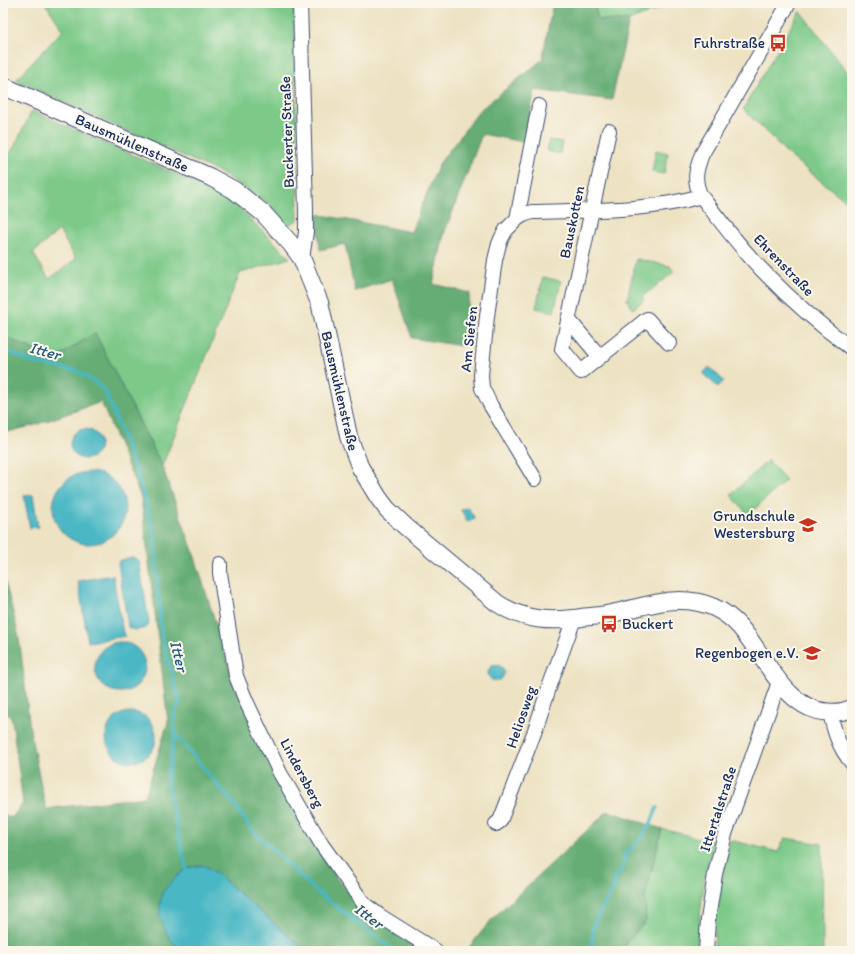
<svg xmlns="http://www.w3.org/2000/svg" width="855" height="954" font-family="Itim,sans-serif">
  <rect width="100%" height="100%" fill="#fbf7ec"/>
  <filter id="ink" filterUnits="userSpaceOnUse"><feTurbulence type="fractalNoise" baseFrequency=".025" numOctaves="2"/><feDisplacementMap in="SourceGraphic" scale="8" xChannelSelector="R" yChannelSelector="G"/><feConvolveMatrix kernelMatrix="1 2 1 2 8 2 1 2 1" color-interpolation-filters="sRGB"/></filter>
  <filter id="wash" filterUnits="userSpaceOnUse"><feTurbulence type="fractalNoise" baseFrequency=".012" numOctaves="4" result="noise"/><feDisplacementMap in="SourceGraphic" scale="16" xChannelSelector="R" yChannelSelector="G"/><feGaussianBlur stdDeviation="0.9" result="paint"/><feColorMatrix in="noise" values="0 0 0 0 0 0 0 0 0 0 0 0 0 0 0 0 0 1.4 0 .05"/><feComposite in="paint" operator="in"/></filter>
  <g filter="url(#wash)">
    <rect width="100%" height="100%" fill="#ede2c2"/>
    <!-- green -->
    <path fill="#7cc988" stroke="#4c7c73" fill-rule="evenodd" d="M 45,3 L 294,3 L 298,220 L 287,226 L 267,202 L 219,172 L 83,111 L 16,80 L 63,30 Z
      M 594,3 L 672,3 L 629,21 L 598,20 Z
      M 800,11 L 852,78 L 852,206 L 790,156 L 743,109 Z
      M 32,111 L 213,190 L 238,207 L 290,258 L 240,273 L 162,466 L 95,333 L 55,359 L 3,336 L 3,164 L 14,147 ZM 59,230 L 76,259 L 49,279 L 33,253 Z
      M 549,140 L 562,142 L 560,154 L 547,151 Z
      M 656,150 L 668,153 L 664,174 L 652,172 Z
      M 636,259 L 670,266 L 674,272 L 642,297 L 644,300 L 633,309 L 627,300 Z
      M 543,277 L 561,281 L 554,312 L 536,308 Z
      M 768,460 L 786,480 L 748,515 L 731,495 Z
      M 662,829 L 714,842 C 702,877 700,915 697,951 L 624,951 L 627,942 L 646,921 L 645,896 Z
      M 785,838 L 822,844 L 823,951 L 714,951 L 716,905 L 730,840 L 778,852 Z"/>
    <!-- forest -->
    <path fill="#65ad74" stroke="#406e69" d="M 553,3 L 594,3 L 598,20 L 629,21 L 612,100 L 535,90 L 524,142 L 482,134 L 444,234 L 433,284 L 470,293 L 462,346 L 412,338 L 392,279 L 355,291 L 345,244 L 320,250 L 316,214 L 411,232 L 439,164 L 480,110 L 542,60 Z
      M 95,333 L 162,466 L 193,551 L 235,686 L 306,824 L 337,879 L 351,895 L 424,951 L 317,951 L 299,945 L 215,872 L 186,868 L 172,882 L 162,893 L 169,938 L 182,951 L 3,951 L 3,894 L 11,880 L 3,872 L 3,814 L 12,818 L 23,803 L 12,720 L 3,707 L 3,574 L 17,628 L 21,652 L 31,737 L 46,809 L 145,797 L 168,722 L 141,497 L 101,402 L 35,425 L 3,433 L 3,336 L 55,359 Z
      M 608,811 L 662,829 L 645,896 L 646,921 L 627,942 L 624,951 L 466,951 L 493,918 Z"/>
    <!-- water -->
    <path fill="#49b7c4" stroke="#327391" d="M 709,367 L 724,381 L 718,387 L 703,374 Z
      M70 444a15 15 0 1 1 30 0a15 15 0 1 1-30 0Z
      M53 508a36 36 0 1 1 72 0a36 36 0 1 1-72 0Z
      M 33,495 L 38,527 L 30,528 L 24,496 Z
      M 468,507 L 475,519 L 468,522 L 461,510 Z
      M 133,558 L 136,558 L 139,561 L 149,622 L 148,626 L 146,628 C 140,629 133,632 128,627 L 118,563 L 120,560 Z
      M 113,575 L 123,633 L 125,634 L 125,636 L 88,642 L 78,581 Z
      M95 667a25 25 0 1 1 50 0a25 25 0 1 1-50 0Z
      M488 673a8 8 0 1 1 16 0a8 8 0 1 1-16 0Z
      M106 737a25 25 0 1 1 50 0a25 25 0 1 1-50 0Z
      M 203,865 L 215,872 L 299,945 L 317,951 L 182,951 L 169,938 L 160,918 L 160,905 L 162,893 L 171,882 L 186,868 Z"/>
    <g fill="none" stroke-linecap="round" stroke-linejoin="round">
      <!-- stream -->
      <path stroke="#49b7c4" stroke-width="3.5" d="M 3,8 L 10,3
        M 3,349 L 31,362 L 77,371 L 96,383 L 105,391 L 135,467 L 154,532 L 162,639 L 180,702 L 174,713 L 175,734 L 232,802 L 252,830 L 315,890 L 377,938 L 395,951
        M 175,734 L 167,781 L 172,805 L 186,868 L 188,871
        M 588,951 L 592,942 L 594,924 L 602,909 L 608,897 L 615,886 L 614,878 L 623,868 L 625,853 L 634,847 L 636,843 L 642,837 L 651,823 L 657,808"/>
    </g>
  </g>
  <g filter="url(#ink)">
    <g fill="none" stroke-linecap="round" stroke-linejoin="round">
      <!-- minor casing -->
      <g stroke="#3a4a6d" stroke-width="16">
        <path id="minor" d="M 300,3 L 306,209 L 306,232 L 302,259
          M 789,3 L 702,154 C 696,170 693,180 701,196 C 721,222 741,249 765,273 C 792,301 821,326 852,349
          M 539,106 L 517,219 L 523,215 L 532,212 C 588,210 648,212 701,196
          M 609,131 L 562,349 L 581,372 L 647,319 L 669,343
          M 517,219 L 506,230 L 502,237 L 499,244 L 495,260 L 487,316 L 481,375 L 482,388 L 491,406 L 535,479
          M 568,319 L 600,357
          M 220,564 L 220,573 L 236,676 L 246,701 L 280,773 L 322,845 L 364,904 L 380,916 L 436,951
          M 830,712 C 834,731 839,748 852,763
          M 496,824 L 500,821 L 534,733 L 550,685 L 574,619
          M 706,951 L 708,920 L 715,874 L 725,834 L 779,682"/>
      </g>
      <!-- tertiary casing -->
      <g stroke="#3a4a6d" stroke-width="19">
        <path id="tertiary" d="M 3,86 L 210,177 L 234,190 L 263,213 L 291,244 L 302,259 L 320,304 L 349,438 L 360,467 L 378,497 L 387,509 L 406,527 L 497,603 C 525,622 553,622 585,617 C 593,616 601,616 609,614 C 644,607 677,592 713,607 C 722,611 733,619 740,627 C 764,654 786,711 828,712 C 837,713 844,712 852,708"/>
      </g>
      <!-- minor -->
      <use href="#minor" stroke="#fff" stroke-width="14"/>
      <!-- tertiary -->
      <use href="#tertiary" stroke="#fff" stroke-width="17"/>
    </g>
  </g>
  <!-- icons -->
  <defs>
    <g id="bus-bare" transform="scale(1.38)"><path d="M-5-6H5V4H4V6H2V4H-2V6H-4V4H-5ZM-3.5-4V0h7V-4ZM-3.5 1.2v1.5H-2V1.2ZM2 1.2v1.5H3.5V1.2Z" fill="#c8321e" stroke="#fbf7ec" stroke-width="2.5" paint-order="stroke"/></g>
    <g id="school-bare" transform="scale(1.38)"><path d="M0-5L7-2L0 1L-7-2ZM-4 1L0 2.5L4 1V4Q0 6-4 4Z" fill="#c8321e" stroke="#fbf7ec" stroke-width="2.5" paint-order="stroke"/></g>
  </defs>
  <g fill-rule="evenodd">
    <use href="#bus-bare" x="778" y="43"/>
    <use href="#school-bare" x="808" y="525"/>
    <use href="#bus-bare" x="609" y="624"/>
    <use href="#school-bare" x="812" y="653"/>
  </g>
  <g text-anchor="middle" dominant-baseline="central" stroke-width="4" stroke-linejoin="round" paint-order="stroke">
    <!-- poi labels -->
    <g font-size="15" fill="#1b2f5e" stroke="#fbf7ec" text-anchor="end">
      <text x="765" y="43">Fuhrstraße</text>
      <text x="795" y="516">Grundschule<tspan x="795" dy="17">Westersburg</tspan></text>
      <text x="622" y="624" text-anchor="start">Buckert</text>
      <text x="799" y="653">Regenbogen e.V.</text>
    </g>
    <!-- street labels -->
    <g font-size="15" fill="#1b2f5e" stroke="#fbf7ec">
      <text transform="translate(287 132) rotate(-92)">Buckerter Straße</text>
      <text transform="translate(132 143) rotate(24)">Bausmühlenstraße</text>
      <text transform="translate(572 222) rotate(-78)">Bauskotten</text>
      <text transform="translate(784 265) rotate(46)">Ehrenstraße</text>
      <text transform="translate(469 339) rotate(-84)">Am Siefen</text>
      <text transform="translate(340 391) rotate(77)">Bausmühlenstraße</text>
      <text transform="translate(521 717) rotate(-71)">Heliosweg</text>
      <text transform="translate(302 773) rotate(62)">Lindersberg</text>
      <text transform="translate(718 809) rotate(-72)">Ittertalstraße</text>
    </g>
    <!-- water labels -->
    <g font-size="16" font-style="italic" fill="#29587d" stroke="#fbf7ec">
      <text transform="translate(45 351) rotate(15)">Itter</text>
      <text transform="translate(179 656) rotate(75)">Itter</text>
      <text transform="translate(369 916) rotate(37)">Itter</text>
    </g>
  </g>
  <!-- margin -->
  <rect width="855" height="954" fill="none" stroke="#fbf7ec" stroke-width="16"/>
</svg>
